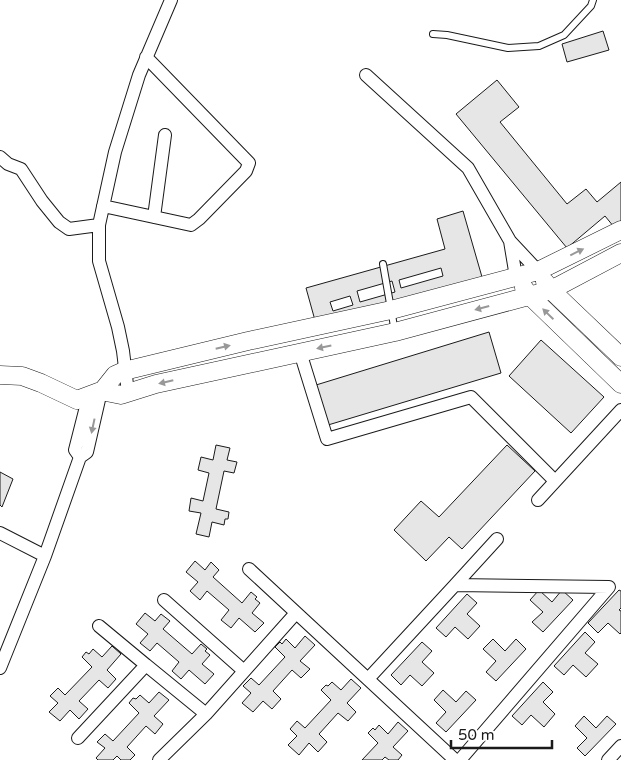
<svg xmlns="http://www.w3.org/2000/svg" width="621" height="760" font-family="'Varela Round',sans-serif">
  <rect width="100%" height="100%" fill="#fff"/>
  <!-- building -->
  <path fill="#e6e6e6" stroke="#1a1a1a" fill-rule="evenodd" d="M 603,31 L 609,50 L 567,62 L 562,44 Z
    M 497,80 L 519,107 L 500,122 L 567,204 L 586,189 L 597,202 L 621,182 L 621,222 L 614,227 L 605,216 L 567,248 L 456,114 Z
    M 463,211 L 482,277 L 316,324 L 306,288 L 445,249 L 437,219 ZM 441,268 L 443,276 L 401,288 L 399,280 ZM 392,281 L 395,292 L 360,302 L 357,291 ZM 350,296 L 353,305 L 333,311 L 330,302 Z
    M 489,332 L 501,373 L 328,425 L 316,385 Z
    M 541,340 L 604,397 L 571,433 L 509,376 Z
    M 216,445 L 230,448 L 227,460 L 237,462 L 234,473 L 224,471 L 216,509 L 229,512 L 228,519 L 225,519 L 224,525 L 212,522 L 209,537 L 196,534 L 201,513 L 189,511 L 191,498 L 203,501 L 209,473 L 198,470 L 201,457 L 213,460 Z
    M 507,445 L 535,471 L 462,549 L 449,537 L 426,561 L 394,530 L 421,501 L 439,517 Z
    M 0,472 L 13,479 L 2,507 L 0,505 Z
    M 195,561 L 205,570 L 211,562 L 219,570 L 213,577 L 242,603 L 251,592 L 257,597 L 255,599 L 260,603 L 252,613 L 264,623 L 255,632 L 239,618 L 231,628 L 221,620 L 229,610 L 207,591 L 200,600 L 190,591 L 198,582 L 186,572 Z
    M 539,590 L 552,602 L 562,590 L 573,600 L 543,632 L 532,622 L 543,612 L 530,600 Z
    M 619,590 L 621,591 L 621,608 L 619,610 L 621,611 L 621,633 L 620,634 L 608,623 L 598,633 L 588,623 Z
    M 467,594 L 477,603 L 467,614 L 480,626 L 468,639 L 455,627 L 446,637 L 436,628 Z
    M 145,613 L 155,621 L 161,614 L 170,621 L 163,629 L 192,654 L 201,644 L 207,649 L 205,651 L 210,655 L 202,664 L 214,674 L 205,684 L 189,670 L 181,679 L 172,671 L 179,662 L 157,643 L 150,651 L 140,643 L 148,634 L 136,624 Z
    M 585,632 L 595,642 L 585,653 L 598,664 L 586,677 L 573,665 L 564,675 L 554,666 Z
    M 305,636 L 315,645 L 300,661 L 310,669 L 301,678 L 292,670 L 273,691 L 281,699 L 272,709 L 263,701 L 253,712 L 242,703 L 251,693 L 243,686 L 251,678 L 259,685 L 285,657 L 275,647 L 280,642 L 282,644 L 286,639 L 295,648 Z
    M 493,639 L 505,651 L 516,639 L 526,649 L 496,681 L 486,672 L 496,661 L 483,649 Z
    M 422,642 L 432,651 L 422,662 L 434,673 L 422,686 L 410,675 L 401,685 L 391,675 Z
    M 112,646 L 121,654 L 107,670 L 116,679 L 108,688 L 99,680 L 79,701 L 88,709 L 79,719 L 70,710 L 60,721 L 49,712 L 58,703 L 50,696 L 58,688 L 65,695 L 92,667 L 82,657 L 86,652 L 89,654 L 93,649 L 102,657 Z
    M 351,679 L 361,688 L 347,703 L 356,712 L 348,721 L 338,713 L 319,734 L 327,742 L 318,752 L 309,743 L 299,755 L 288,745 L 297,736 L 290,729 L 297,721 L 305,728 L 331,700 L 321,690 L 326,685 L 328,686 L 332,682 L 341,690 Z
    M 543,682 L 553,692 L 543,702 L 555,714 L 544,727 L 531,715 L 522,725 L 512,716 Z
    M 443,690 L 456,702 L 466,691 L 476,700 L 446,732 L 436,723 L 446,712 L 434,700 Z
    M 159,692 L 169,700 L 154,716 L 163,724 L 155,734 L 146,726 L 127,747 L 135,755 L 130,760 L 121,760 L 117,756 L 113,760 L 98,760 L 96,758 L 105,748 L 97,742 L 105,734 L 113,741 L 139,713 L 129,703 L 133,698 L 136,699 L 140,695 L 149,703 Z
    M 584,716 L 596,728 L 607,716 L 616,724 L 585,756 L 577,748 L 587,738 L 575,726 Z
    M 398,722 L 408,731 L 393,747 L 402,755 L 398,760 L 389,760 L 385,757 L 382,760 L 362,760 L 378,743 L 368,733 L 373,728 L 375,730 L 379,725 L 388,734 Z"/>
  <g fill="none" stroke-linecap="round" stroke-linejoin="round">
    <!-- lane casing -->
    <g stroke="#1a1a1a" stroke-width="8">
      <path id="lane" d="M 433,34 L 447,35 L 508,48 L 539,46 L 564,35 L 591,6 L 593,0
        M 383,264 L 395,332"/>
    </g>
    <!-- street casing -->
    <g stroke="#1a1a1a" stroke-width="14">
      <path id="street" d="M 366,75 L 468,168 L 510,241 L 538,271
        M 0,157 L 8,164 L 21,169 L 42,201 L 59,222 L 69,229 L 99,225
        M 103,206 L 191,225 L 199,219 L 246,171 L 249,163 L 146,57
        M 154,217 L 165,135
        M 510,241 L 516,277
        M 300,352 L 327,439 L 471,397 L 555,481
        M 128,393 L 123,351 L 118,327 L 99,261 L 99,225 L 115,152 L 139,75 L 171,0
        M 80,457 L 75,450 L 89,395
        M 538,500 L 621,410
        M 0,533 L 45,556
        M 249,569 L 455,760
        M 455,585 L 497,539
        M 164,600 L 244,671
        M 99,626 L 146,665
        M 0,668 L 45,556 L 80,457 L 87,452 L 101,391
        M 368,679 L 455,585 L 609,587 L 460,760
        M 78,738 L 146,665 L 206,714
        M 159,760 L 206,714 L 296,613
        M 608,760 L 621,746"/>
    </g>
    <!-- secondary casing -->
    <g stroke="#1a1a1a" stroke-width="19">
      <path id="secondary" d="M 545,282 L 551,290 L 621,357
        M 524,288 L 529,295 L 621,384
        M 0,375 L 22,376 L 41,383 L 77,400 L 101,391 L 121,395 L 156,384 L 395,332 L 551,290 L 621,253
        M 103,390 L 115,375 L 124,371 L 248,341 L 391,310 L 538,271 L 621,230"/>
    </g>
    <!-- lane -->
    <use href="#lane" stroke="#fff" stroke-width="6"/>
    <!-- street -->
    <use href="#street" stroke="#fff" stroke-width="12"/>
    <!-- secondary -->
    <use href="#secondary" stroke="#fff" stroke-width="18"/>
  </g>
  <!-- one-way arrows -->
  <defs><path id="oneway-solid" d="M-6-.8H1V-3.2L6.5 0L1 3.2V.8H-6Z" transform="scale(1.25)"/></defs>
  <g fill="#989898">
    <use href="#oneway-solid" transform="translate(577 252) rotate(-26)"/>
    <use href="#oneway-solid" transform="translate(482 308) rotate(165)"/>
    <use href="#oneway-solid" transform="translate(548 314) rotate(-136)"/>
    <use href="#oneway-solid" transform="translate(223 347) rotate(-13)"/>
    <use href="#oneway-solid" transform="translate(324 347) rotate(168)"/>
    <use href="#oneway-solid" transform="translate(166 382) rotate(167)"/>
    <use href="#oneway-solid" transform="translate(93 426) rotate(102)"/>
  </g>
  <!-- scale -->
  <path d="M451 740v8h101v-8" fill="none" stroke="#1a1a1a" stroke-width="2.5"/>
  <text x="458" y="740" font-size="15" fill="#1a1a1a" stroke="#ffffff" stroke-width="4" paint-order="stroke">50 m</text>
</svg>
